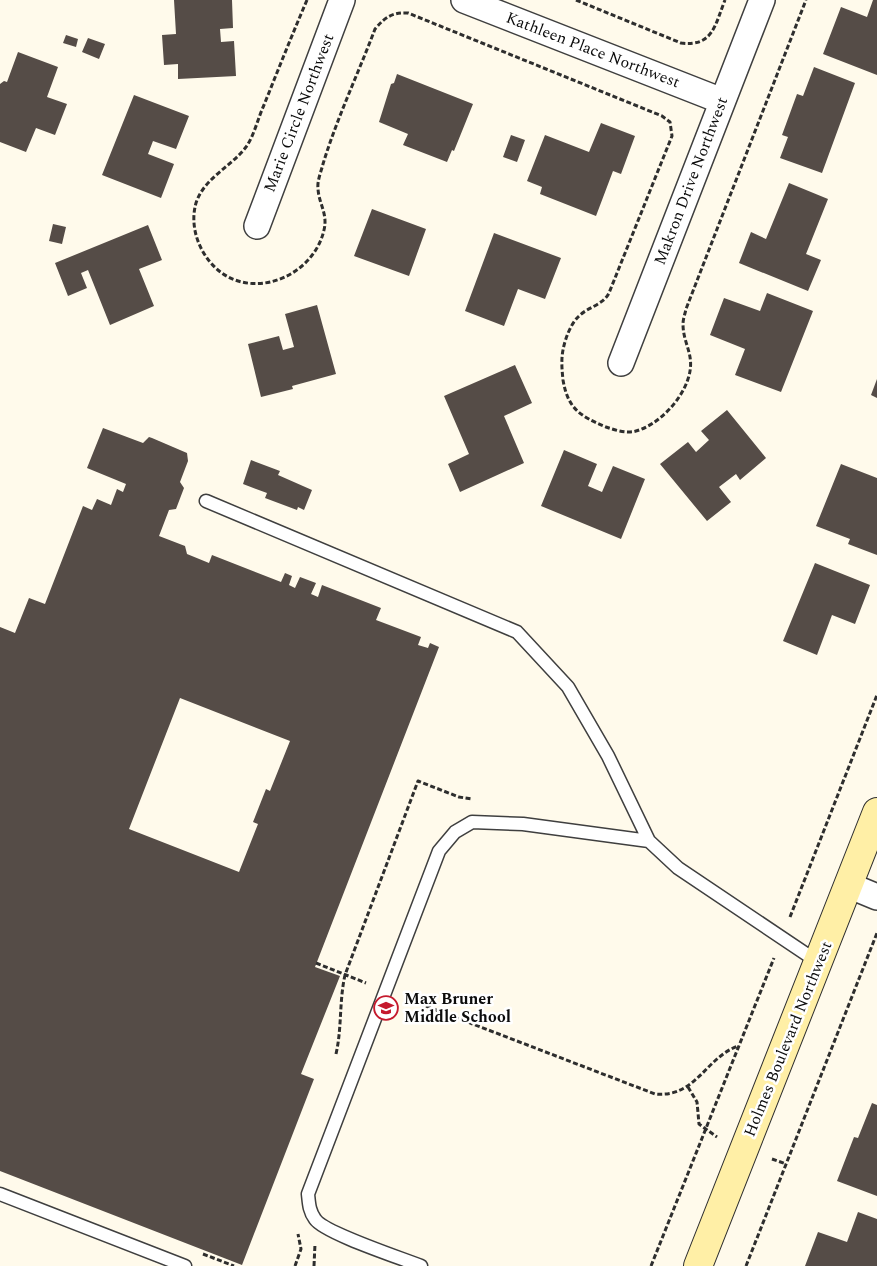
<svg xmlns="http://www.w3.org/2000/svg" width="877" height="1266" font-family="Spectral,serif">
  <rect width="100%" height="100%" fill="#fffaeb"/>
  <!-- building -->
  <path fill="#554c47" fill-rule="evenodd" d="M 174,0 L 232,0 L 233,28 L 220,29 L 221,42 L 234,41 L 236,76 L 178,79 L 178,64 L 164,65 L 162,35 L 176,34 Z
    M 873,0 L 877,0 L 877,75 L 823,54 L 841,7 L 867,17 Z
    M 66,35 L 78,39 L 76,47 L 63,43 Z
    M 88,38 L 105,44 L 99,59 L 82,52 Z
    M 18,52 L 58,67 L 47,97 L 67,104 L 55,135 L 36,128 L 26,152 L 0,142 L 0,84 L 4,81 L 7,82 Z
    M 814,67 L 855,83 L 822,173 L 780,158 L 788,137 L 782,135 L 797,94 L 803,96 Z
    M 397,74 L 473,104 L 454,151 L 452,150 L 447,162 L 403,145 L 408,134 L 379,122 L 391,84 L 394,83 Z
    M 134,95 L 189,116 L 176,149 L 153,141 L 148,154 L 174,164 L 161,198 L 102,175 Z
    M 601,123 L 635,136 L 621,174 L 613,171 L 596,216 L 540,194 L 542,187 L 527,181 L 545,135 L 589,152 Z
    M 511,135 L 525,140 L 517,162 L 503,157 Z
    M 789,183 L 828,199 L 806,254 L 821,260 L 808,291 L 739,263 L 751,232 L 766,239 Z
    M 372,209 L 426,229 L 409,276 L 354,256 Z
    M 53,224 L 66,227 L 62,244 L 49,241 Z
    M 148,225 L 162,260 L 139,269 L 154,306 L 110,325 L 88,270 L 81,273 L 87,288 L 68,296 L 55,263 Z
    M 494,233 L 561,258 L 545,299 L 518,289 L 504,326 L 465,311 Z
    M 767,293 L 813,311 L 781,392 L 735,375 L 745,349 L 710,335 L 724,298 L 760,311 Z
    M 317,305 L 336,374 L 292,386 L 293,389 L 261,397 L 248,344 L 279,336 L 283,350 L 294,347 L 285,314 Z
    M 515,365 L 532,403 L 504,416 L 524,463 L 460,492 L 448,464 L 469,454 L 444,396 Z
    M 877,379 L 877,398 L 871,395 Z
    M 727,410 L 766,458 L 740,480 L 736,474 L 719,487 L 731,502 L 707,521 L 660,464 L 688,442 L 696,452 L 709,440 L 701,431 Z
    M 103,428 L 143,443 L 149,437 L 152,438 L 187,453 L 188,461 L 180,482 L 184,488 L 176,509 L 169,510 L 159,536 L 185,546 L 187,554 L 209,563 L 212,555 L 281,582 L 285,573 L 292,576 L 289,585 L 295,588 L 300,577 L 316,583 L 311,594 L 318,597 L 322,585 L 381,608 L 376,620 L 421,637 L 418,645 L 428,648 L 430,643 L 439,647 L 315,967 L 340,976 L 301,1074 L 314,1079 L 242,1265 L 0,1171 L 0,627 L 15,633 L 29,598 L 45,604 L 83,506 L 92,510 L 97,499 L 111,505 L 117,489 L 123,492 L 126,484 L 87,468 ZM 180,698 L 290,741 L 270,791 L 266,789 L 253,822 L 258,824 L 239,872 L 129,829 Z
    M 564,450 L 597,464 L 588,486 L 602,492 L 613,466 L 645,479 L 621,539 L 541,506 Z
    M 251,460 L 280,471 L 278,475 L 312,490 L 304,510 L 298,507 L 297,510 L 265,498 L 267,493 L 243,484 Z
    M 841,464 L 877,478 L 877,555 L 848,544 L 850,539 L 816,526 Z
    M 815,563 L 870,585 L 855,624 L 832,615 L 817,655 L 783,641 Z
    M 872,1103 L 877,1105 L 877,1196 L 837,1181 L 854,1137 L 858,1138 Z
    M 858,1212 L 877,1219 L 877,1266 L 805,1266 L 818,1232 L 847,1242 Z"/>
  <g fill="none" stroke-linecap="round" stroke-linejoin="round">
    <!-- lane casing -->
    <g stroke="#3f3f3f" stroke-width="15">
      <path id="lane" d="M 206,501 L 517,632 L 568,687 L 608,756 L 649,841
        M 0,1194 L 185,1266
        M 421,1266 C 401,1258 324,1233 315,1219 C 309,1211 309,1203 308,1194 L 439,851 L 455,832 L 472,822 L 523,824 L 649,841 L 678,868 L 818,962"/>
    </g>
    <!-- street casing -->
    <g stroke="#3f3f3f" stroke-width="28">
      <path id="street" d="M 464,0 L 722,101
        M 257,226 L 342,0
        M 621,363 L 762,0
        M 848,885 L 877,897"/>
    </g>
    <!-- secondary casing -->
    <g stroke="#2e2e2e" stroke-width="30">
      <path id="secondary" d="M 698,1266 L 877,812"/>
    </g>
    <!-- path -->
    <path stroke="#2e2e2e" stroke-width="3" stroke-dasharray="5 2.5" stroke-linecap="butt" d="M 307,0 C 292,35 278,70 264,105 C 258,118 254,136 246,147 C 231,167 204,178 196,203 C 190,224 197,247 211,263 C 246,304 313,279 324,230 C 328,214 319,204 318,189 C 317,181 321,172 323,164 C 337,118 358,74 375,29 C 385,17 393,12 408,13 L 662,116 L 670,122 L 672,136 L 609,293 C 603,305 588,307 579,316 C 571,323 565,339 563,350 C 561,360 562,370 563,380 C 568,409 580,416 606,427 C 615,430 626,434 636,431 C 658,425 681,401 688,379 C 696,355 683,345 683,324 C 683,319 685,314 686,309 L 806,0
      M 576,0 L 681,43 C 713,47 715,25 725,0
      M 790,917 L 877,695
      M 316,963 L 366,983
      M 405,998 L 655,1094 C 696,1098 705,1058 738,1046
      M 336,1054 C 342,1028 339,1002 345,975 L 418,781 L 459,797 L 472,799
      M 688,1087 L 697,1102 L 699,1124 L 717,1137
      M 772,1159 L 786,1164
      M 203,1254 L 234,1266
      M 295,1266 L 301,1249 L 298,1234
      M 314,1266 L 315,1244
      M 651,1266 L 774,958
      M 746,1266 L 877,933"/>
    <!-- lane -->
    <use href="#lane" stroke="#fff" stroke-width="12"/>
    <!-- street -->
    <use href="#street" stroke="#fff" stroke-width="25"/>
    <!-- secondary -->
    <use href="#secondary" stroke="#ffefa6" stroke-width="28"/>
  </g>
  <!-- icons -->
  <defs>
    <g id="school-ring" transform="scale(1.25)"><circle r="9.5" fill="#fff" stroke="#c51a2e" stroke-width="1.5"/><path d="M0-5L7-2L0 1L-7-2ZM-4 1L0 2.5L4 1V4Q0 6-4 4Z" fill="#c51a2e"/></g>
  </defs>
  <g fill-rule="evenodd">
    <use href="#school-ring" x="386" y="1008"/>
  </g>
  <g text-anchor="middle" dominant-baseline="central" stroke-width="5" stroke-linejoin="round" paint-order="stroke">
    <!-- street labels -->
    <g font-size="16" fill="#0c0c0c" stroke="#fff">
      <text transform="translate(593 50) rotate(21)">Kathleen Place Northwest</text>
      <text transform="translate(299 113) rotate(-69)">Marie Circle Northwest</text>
      <text transform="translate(691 181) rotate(-69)">Makron Drive Northwest</text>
      <text transform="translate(788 1039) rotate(-68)">Holmes Boulevard Northwest</text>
    </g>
    <!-- poi labels -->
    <g font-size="16" font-weight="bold" fill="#0c0c0c" stroke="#fff" text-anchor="start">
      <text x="404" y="999">Max Bruner<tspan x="404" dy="18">Middle School</tspan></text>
    </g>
  </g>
</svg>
